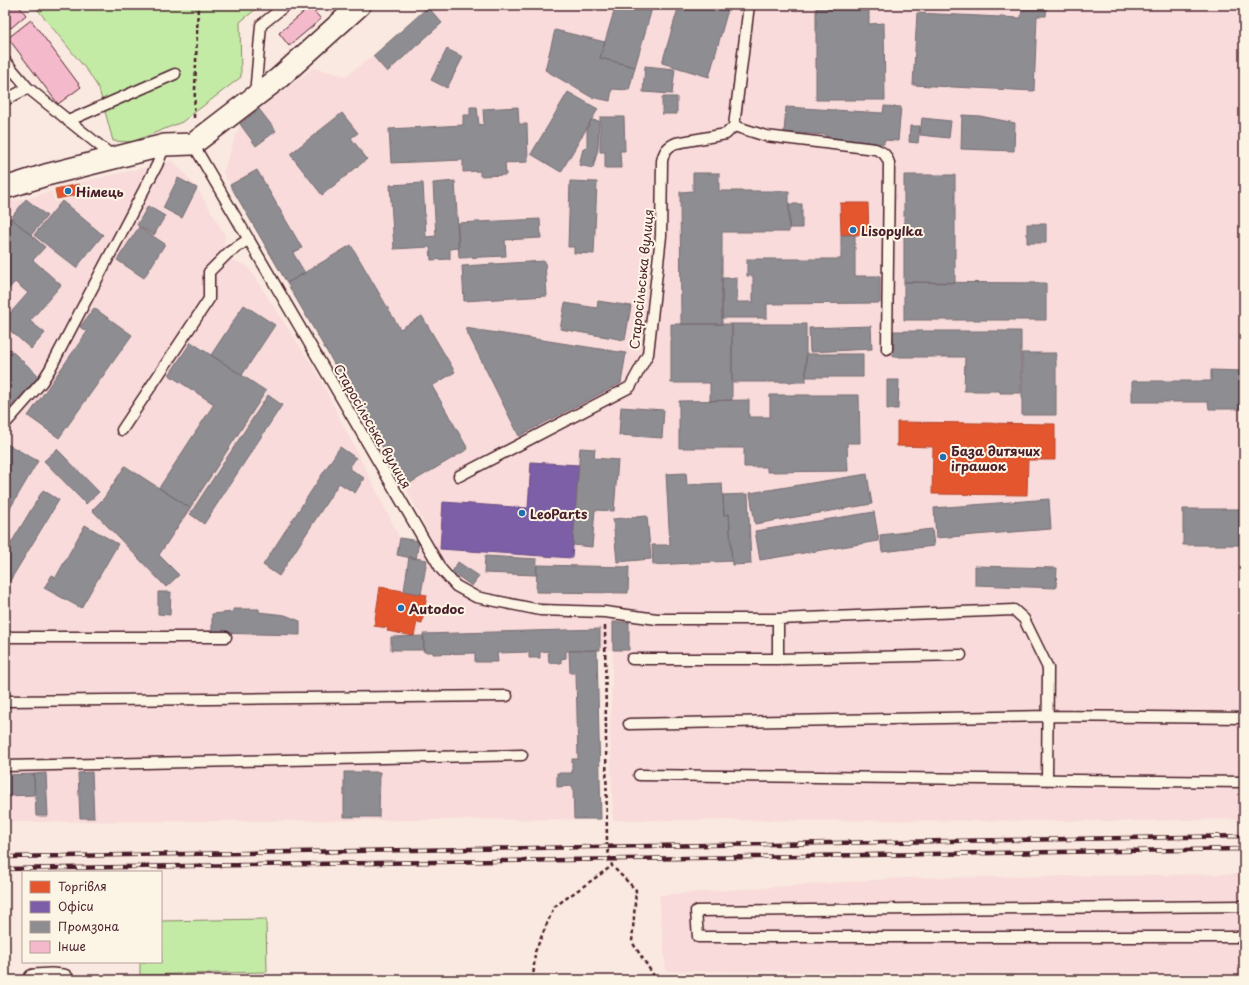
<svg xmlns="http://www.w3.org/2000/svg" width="1249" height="985" font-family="'Playpen Sans',sans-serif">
  <rect width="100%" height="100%" fill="#fae9e0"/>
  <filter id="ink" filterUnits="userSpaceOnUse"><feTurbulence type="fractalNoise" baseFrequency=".025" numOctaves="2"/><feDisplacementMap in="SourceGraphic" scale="8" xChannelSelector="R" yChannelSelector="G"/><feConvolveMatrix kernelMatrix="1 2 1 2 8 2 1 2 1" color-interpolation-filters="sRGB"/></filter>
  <g filter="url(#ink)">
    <!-- built -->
    <path fill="#f8dbda" d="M 431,5 L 1244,5 L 1244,819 L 1121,821 L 613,820 L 610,735 L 613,650 L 597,650 L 601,819 L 5,822 L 5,202 L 26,199 L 52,191 L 55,202 L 84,195 L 81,182 L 173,161 L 197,188 L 225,235 L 224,244 L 232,260 L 247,266 L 316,371 L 400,538 L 419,541 L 439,553 L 405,486 L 230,185 L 223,172 L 240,124 L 313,68 L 346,76 L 373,56 Z
      M 1244,874 L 1244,980 L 1236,980 L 1236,974 L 666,971 L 659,895 L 903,878 Z"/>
    <!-- green -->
    <path fill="#c4eba6" stroke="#878568" d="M 34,5 L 261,5 L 240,22 L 241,77 L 182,122 L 132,142 L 113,141 L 99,89 L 89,73 Z
      M 266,919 L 267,972 L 140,975 L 140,962 L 161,962 L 161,921 Z"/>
    <!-- shops -->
    <path fill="#e4572e" stroke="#b6462d" d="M 79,184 L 81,194 L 57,199 L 55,189 Z
      M 840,203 L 868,203 L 869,235 L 841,235 Z
      M 897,422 L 1055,424 L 1055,460 L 1028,460 L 1027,495 L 932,494 L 933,447 L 897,446 Z
      M 380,587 L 427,595 L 422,623 L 417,622 L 414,636 L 387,631 L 388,628 L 374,626 Z"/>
    <!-- offices -->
    <path fill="#7b5ea7" stroke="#6c4b82" d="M 531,462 L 579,465 L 572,558 L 440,549 L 443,502 L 528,508 Z"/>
    <!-- industry -->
    <path fill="#8d8d92" stroke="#796c73" d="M 604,5 L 653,5 L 635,67 L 600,58 L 615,8 Z
      M 679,5 L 736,5 L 735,8 L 729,6 L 709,77 L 662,63 Z
      M 816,5 L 869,5 L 869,24 L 884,23 L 885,100 L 816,100 Z
      M 1022,5 L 1047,5 L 1046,16 L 1037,16 L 1034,91 L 913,85 L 917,13 L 1021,18 Z
      M 1215,5 L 1244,5 L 1244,10 Z
      M 428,7 L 442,23 L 387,72 L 373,56 Z
      M 555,30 L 605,42 L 600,58 L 635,67 L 629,90 L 612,89 L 610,101 L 591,97 L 545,70 Z
      M 447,49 L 463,57 L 447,88 L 431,80 Z
      M 645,66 L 675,69 L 672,94 L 643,92 Z
      M 568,92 L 598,109 L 561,172 L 531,154 Z
      M 662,97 L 677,97 L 677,114 L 662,114 Z
      M 884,106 L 901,107 L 898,141 L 884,140 L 884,144 L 826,140 L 826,135 L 784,132 L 786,107 L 883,113 Z
      M 470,107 L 477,107 L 479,125 L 484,124 L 483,109 L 518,107 L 519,124 L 527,124 L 528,162 L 505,163 L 506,175 L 480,176 L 480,171 L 463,172 L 463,160 L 391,163 L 389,129 L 463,125 L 463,115 L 470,115 Z
      M 259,109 L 276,131 L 256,146 L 240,124 Z
      M 342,113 L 358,133 L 351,138 L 367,159 L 322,195 L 290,154 Z
      M 962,115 L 980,116 L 1015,123 L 1014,151 L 961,149 Z
      M 600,117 L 624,117 L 625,151 L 620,151 L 621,168 L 605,168 L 605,152 L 600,152 Z
      M 922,118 L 951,121 L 949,138 L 920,135 Z
      M 591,120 L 599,121 L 598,149 L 593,168 L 579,165 L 583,149 L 587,148 L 587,128 Z
      M 910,126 L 920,126 L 918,143 L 909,142 Z
      M 257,170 L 302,248 L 293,253 L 305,273 L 287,283 L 230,185 Z
      M 693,173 L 719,173 L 719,191 L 789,191 L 789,232 L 722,232 L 722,324 L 681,324 L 680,192 L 693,191 Z
      M 904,175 L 955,175 L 955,283 L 904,282 Z
      M 178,178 L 197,188 L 182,218 L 163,208 Z
      M 455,181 L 459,248 L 450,249 L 450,259 L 431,260 L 430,247 L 394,249 L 390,185 L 423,183 L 426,237 L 436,236 L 433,183 Z
      M 570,181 L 597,182 L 594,254 L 574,253 L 574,247 L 568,247 Z
      M 26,199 L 47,216 L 31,235 L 11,218 Z
      M 62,201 L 103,235 L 76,268 L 34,235 Z
      M 789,204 L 802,204 L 802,228 L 789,228 Z
      M 148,206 L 165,216 L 154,235 L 137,225 Z
      M 11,218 L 45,247 L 33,260 L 61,285 L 30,321 L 45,333 L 31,349 L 5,326 L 5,319 L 28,293 L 15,282 L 5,293 L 5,223 Z
      M 540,219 L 541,238 L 505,240 L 506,256 L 459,258 L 457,223 Z
      M 1027,224 L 1046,224 L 1046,243 L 1027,243 Z
      M 139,227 L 165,244 L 144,278 L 117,260 Z
      M 841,235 L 855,235 L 855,276 L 880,276 L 880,303 L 767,304 L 767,318 L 722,318 L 722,278 L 737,278 L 737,302 L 753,302 L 753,276 L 747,276 L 747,259 L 841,259 Z
      M 351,245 L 400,329 L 422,316 L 455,372 L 432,386 L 468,449 L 405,486 L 287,283 Z
      M 545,261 L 547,296 L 464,301 L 462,266 Z
      M 904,282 L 1046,283 L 1046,320 L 904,320 Z
      M 598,301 L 631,306 L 625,340 L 560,329 L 565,303 L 597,308 Z
      M 244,305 L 275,325 L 242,375 L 211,355 Z
      M 94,308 L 132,335 L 59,438 L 28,416 L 87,332 L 80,327 Z
      M 671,324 L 732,324 L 732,400 L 710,401 L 710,383 L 671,383 Z
      M 732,324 L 806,324 L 806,382 L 732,382 Z
      M 871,326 L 872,349 L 810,352 L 809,328 Z
      M 465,328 L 626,353 L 621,383 L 519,436 Z
      M 893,331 L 1021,331 L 1021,393 L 1000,393 L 1000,391 L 964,391 L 965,357 L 893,357 Z
      M 191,342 L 266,391 L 190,508 L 159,488 L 214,404 L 169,375 Z
      M 5,345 L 39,376 L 5,413 Z
      M 1022,353 L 1056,353 L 1056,415 L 1022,415 Z
      M 806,354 L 863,354 L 863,377 L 806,377 Z
      M 1211,370 L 1244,371 L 1244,409 L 1209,409 L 1208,402 L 1132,402 L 1132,381 L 1211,381 Z
      M 887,380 L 899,380 L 898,409 L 887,409 Z
      M 268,395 L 282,405 L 204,524 L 190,514 Z
      M 770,395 L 859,395 L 860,443 L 847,443 L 848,471 L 767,472 L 767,467 L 744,467 L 744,448 L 679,448 L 679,401 L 749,400 L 749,417 L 770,417 Z
      M 621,407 L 664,410 L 662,438 L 619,435 Z
      M 7,444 L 38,461 L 5,517 L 5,448 Z
      M 340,447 L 356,458 L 349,468 L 364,478 L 355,493 L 339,483 L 279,576 L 263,565 Z
      M 580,448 L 595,449 L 594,458 L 618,460 L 614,511 L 595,510 L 592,547 L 573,545 Z
      M 57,449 L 99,492 L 86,504 L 44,461 Z
      M 125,466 L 190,508 L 159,555 L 179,575 L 166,587 L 92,510 L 104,498 Z
      M 686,473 L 687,485 L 722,483 L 724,515 L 729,514 L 732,561 L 653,565 L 652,545 L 670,545 L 666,474 Z
      M 867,474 L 872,504 L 755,524 L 750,493 Z
      M 43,490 L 59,500 L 5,589 L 5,553 Z
      M 748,494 L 751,564 L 732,565 L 729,514 L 724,515 L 723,495 Z
      M 1049,499 L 1051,529 L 936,538 L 934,508 Z
      M 1183,509 L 1244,509 L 1244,545 L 1183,545 Z
      M 874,512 L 879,541 L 760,560 L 755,531 Z
      M 647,516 L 651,559 L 617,562 L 613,519 Z
      M 85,525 L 118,544 L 81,608 L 44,588 L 52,575 L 56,577 Z
      M 932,529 L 934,546 L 882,552 L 880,535 Z
      M 400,538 L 419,541 L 416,559 L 397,555 Z
      M 485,556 L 537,559 L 536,575 L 484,573 Z
      M 409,557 L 427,560 L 421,594 L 404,591 Z
      M 458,562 L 479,576 L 472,586 L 452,572 Z
      M 537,565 L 629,567 L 628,593 L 536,592 Z
      M 975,566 L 1057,568 L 1056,588 L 975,585 Z
      M 158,592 L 171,592 L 170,615 L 158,614 Z
      M 233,609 L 259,609 L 259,612 L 285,615 L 300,621 L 300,635 L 212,633 L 212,614 L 233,612 Z
      M 613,622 L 629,622 L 629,650 L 613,650 Z
      M 600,629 L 600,650 L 566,651 L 566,658 L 561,659 L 561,663 L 549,663 L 548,651 L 540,652 L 540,658 L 529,658 L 529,652 L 497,653 L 498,662 L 475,662 L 475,653 L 433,654 L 433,652 L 424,652 L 423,634 Z
      M 424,636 L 424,650 L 391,650 L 391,637 Z
      M 597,650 L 601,819 L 574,819 L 573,786 L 557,787 L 557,773 L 572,773 L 572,759 L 578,759 L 576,673 L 570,673 L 569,651 Z
      M 92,772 L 94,818 L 80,818 L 78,773 Z
      M 344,772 L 380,772 L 379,817 L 344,817 Z
      M 46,773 L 48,816 L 36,816 L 34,774 Z
      M 34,774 L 34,795 L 5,796 L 5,775 Z"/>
    <!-- building -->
    <path fill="#f4bacb" stroke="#4a1f2b" d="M 5,5 L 18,5 L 26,15 L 11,28 L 5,21 Z
      M 310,7 L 321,19 L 289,46 L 279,33 Z
      M 31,20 L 81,87 L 58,104 L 8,38 Z"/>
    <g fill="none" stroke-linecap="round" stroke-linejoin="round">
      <!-- lane casing -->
      <g stroke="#4a1f2b" stroke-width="13">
        <path id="lane" d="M 5,61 L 28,88 L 115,158
          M 255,95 L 261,25 L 286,5
          M 5,100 L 28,88
          M 68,121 L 175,74
          M 734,126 L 766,136 L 875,149 C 883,152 886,154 889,163 L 887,349
          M 193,144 L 441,569 L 456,586 L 476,597 L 540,610 L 605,612 L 657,619 L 778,619 L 1014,610 L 1024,619 L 1048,668 L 1047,780
          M 5,424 L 42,382 L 50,369 L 157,165 L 165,145
          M 122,430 L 209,299 L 209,272 L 228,253 L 249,239
          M 459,476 L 630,387 L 648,354 L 661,236 L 662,161 C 664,151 667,147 676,143 L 726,134 L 734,126 L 749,5
          M 778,619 L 778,659
          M 5,637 L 226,637
          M 632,659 L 778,659 L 961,655
          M 5,701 L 507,696
          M 629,724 L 1048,716 L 1244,718
          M 5,766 L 522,755
          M 639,775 L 1244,782
          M 1244,906 L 696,911 L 698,937 L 1244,937"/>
      </g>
      <!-- street casing -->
      <g stroke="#4a1f2b" stroke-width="24">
        <path id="street" d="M 5,188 L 46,175 L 165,145 L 193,144 L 279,78 L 360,5
          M 34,980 L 51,979 L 63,980"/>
      </g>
      <!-- path -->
      <path stroke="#4a1f2b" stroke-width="2.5" stroke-dasharray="4 3" stroke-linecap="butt" d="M 194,118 L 198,5
        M 605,626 L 607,847 L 612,866 L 636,890 L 632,942 L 654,976 L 703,980
        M 533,980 L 535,952 L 554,907 L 612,866"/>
      <!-- lane -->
      <use href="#lane" stroke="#fcf5e5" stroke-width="10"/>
      <!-- street -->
      <use href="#street" stroke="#fcf5e5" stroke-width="21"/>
      <!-- rail casing -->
      <g stroke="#4a1f2b" stroke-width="4.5">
        <path id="rail" d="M 5,857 L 1244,836
          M 5,869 L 1244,849"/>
      </g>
      <!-- rail -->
      <use href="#rail" stroke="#fcf5e5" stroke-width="3" stroke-dasharray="9" stroke-linecap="butt"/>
    </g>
  </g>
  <!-- markers -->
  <g fill="#1f6fb2" stroke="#fcf5e5" stroke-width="1.5">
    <circle cx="68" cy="191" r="4"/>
    <circle cx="853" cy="230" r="4"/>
    <circle cx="943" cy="457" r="4"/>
    <circle cx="522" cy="513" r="4"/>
    <circle cx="401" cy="608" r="4"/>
  </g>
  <g text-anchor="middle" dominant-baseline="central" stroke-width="4" stroke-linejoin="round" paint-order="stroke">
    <!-- poi labels -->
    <g font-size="13" font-weight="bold" fill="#4a1f2b" stroke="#fcf5e5" text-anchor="start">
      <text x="76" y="191">Німець</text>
      <text x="861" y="230">Lisopylka</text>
      <text x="951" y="450">База дитячих<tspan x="951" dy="15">іграшок</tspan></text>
      <text x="530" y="513">LeoParts</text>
      <text x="409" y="608">Autodoc</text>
    </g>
    <!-- street labels -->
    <g font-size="13" fill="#4a1f2b" stroke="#fcf5e5">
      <text transform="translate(641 279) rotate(-84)">Старосільська вулиця</text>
      <text transform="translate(373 426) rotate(60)">Старосільська вулиця</text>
    </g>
  </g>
  <!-- margin -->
  <rect width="1249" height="985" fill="none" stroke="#fcf5e5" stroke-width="20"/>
  <rect x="10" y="10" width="1229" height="965" fill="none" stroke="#4a1f2b" stroke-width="1.5" filter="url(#ink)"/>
  <!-- legend -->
  <rect x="22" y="871" width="140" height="92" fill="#fcf5e5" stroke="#b59f9b"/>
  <rect x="30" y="881" width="20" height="12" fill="#e4572e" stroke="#b59f9b"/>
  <text x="58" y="891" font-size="12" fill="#4a1f2b">Торгівля</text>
  <rect x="30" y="901" width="20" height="12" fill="#7b5ea7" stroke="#b59f9b"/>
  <text x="58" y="911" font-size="12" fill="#4a1f2b">Офіси</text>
  <rect x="30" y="921" width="20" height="12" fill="#8d8d92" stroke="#b59f9b"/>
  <text x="58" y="931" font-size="12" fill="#4a1f2b">Промзона</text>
  <rect x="30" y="941" width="20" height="12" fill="#f4bacb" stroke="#b59f9b"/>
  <text x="58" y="951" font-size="12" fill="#4a1f2b">Інше</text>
</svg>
